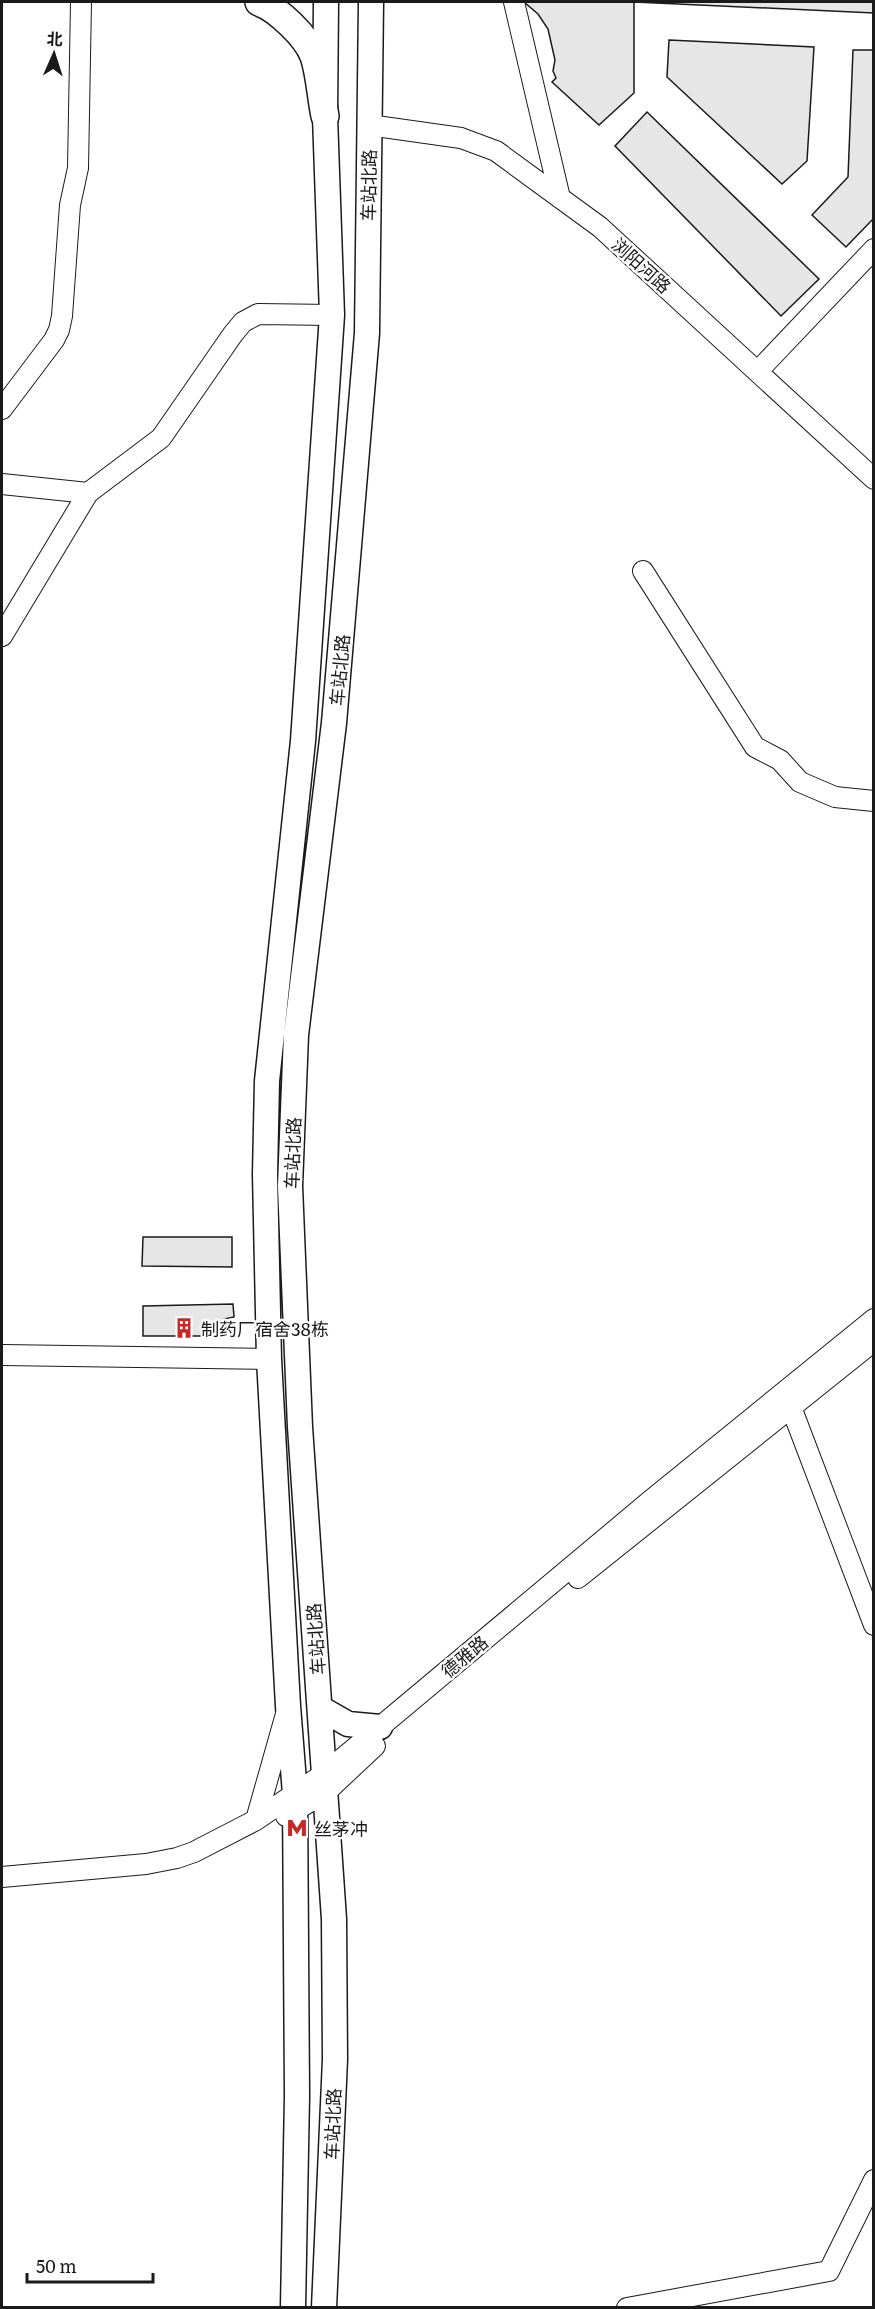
<svg xmlns="http://www.w3.org/2000/svg" width="875" height="2309" font-family="Literata,'Noto Sans SC',serif">
  <rect width="100%" height="100%" fill="#fff"/>
  <!-- building -->
  <path fill="#e6e6e6" stroke="#1a1a1a" stroke-width="1.5" d="M 524,2 L 634,2 L 634,93 L 599,125 L 552,82 L 556,78 L 553,71 L 555,60 L 548,29 L 538,14 Z
    M 634,2 L 874,2 L 874,13 Z
    M 669,40 L 814,47 L 807,161 L 782,184 L 667,77 Z
    M 853,50 L 874,50 L 874,218 L 846,247 L 812,215 L 848,177 Z
    M 647,112 L 819,279 L 781,316 L 615,146 Z
    M 143,1237 L 232,1237 L 232,1267 L 142,1266 Z
    M 233,1304 L 234,1317 L 224,1319 L 225,1336 L 143,1336 L 143,1306 Z"/>
  <g fill="none" stroke-linecap="round" stroke-linejoin="round">
    <!-- minor casing -->
    <g stroke="#1a1a1a" stroke-width="22">
      <path id="minor" d="M 514,2 L 560,198
        M 369,125 L 461,138 L 496,151 L 600,227 L 874,479
        M 758,371 L 874,249
        M 2,409 L 54,340 L 59,330 L 62,316 L 70,205 L 78,168 L 81,2
        M 2,484 L 88,493
        M 643,571 L 755,747 L 780,760 L 800,782 L 835,797 L 874,801
        M 2,636 L 88,493 L 161,438 L 233,334 L 243,322 L 258,314 L 332,315
        M 2,1355 L 269,1359
        M 791,1407 L 874,1625
        M 578,1578 L 874,1341
        M 286,1816 L 326,1792 L 375,1746
        M 256,1820 L 286,1714
        M 2,1877 L 146,1864 L 177,1858 L 194,1852 L 256,1820 L 325,1773 L 650,1501 L 874,1319
        M 627,2308 L 829,2271 L 874,2180"/>
    </g>
    <!-- major casing -->
    <g stroke="#1a1a1a" stroke-width="27">
      <path id="major" d="M 320,1708 L 348,1724 L 380,1727
        M 293,2308 L 297,2096 L 295,1794 L 288,1706 L 269,1359 L 265,1174 L 267,1081 L 303,741 L 332,315 L 325,116 L 326,2
        M 324,2308 L 335,2059 L 334,1919 L 300,1427 L 290,1186 L 296,1035 L 334,723 L 367,333 L 371,2"/>
    </g>
    <!-- highway casing -->
    <g stroke="#1a1a1a" stroke-width="30">
      <path id="highway" d="M 259,2 C 278,9 307,37 314,56 C 320,74 321,97 325,116"/>
    </g>
    <!-- minor -->
    <use href="#minor" stroke="#fff" stroke-width="20"/>
    <!-- major -->
    <use href="#major" stroke="#fff" stroke-width="24"/>
    <!-- highway -->
    <use href="#highway" stroke="#fff" stroke-width="27"/>
  </g>
  <!-- icons -->
  <defs>
    <g id="building-bare" transform="scale(1.62)"><path d="M-4-6H4V6H1V3H-1V6H-4ZM-2.5-4.3h1.7v1.8h-1.7ZM.8-4.3h1.7v1.8H.8ZM-2.5-1h1.7V.8h-1.7ZM.8-1h1.7V.8H.8Z" fill="#c62828" stroke="#fff" stroke-width="2.5" paint-order="stroke"/></g>
    <g id="metro-bare" transform="scale(1.62)"><path d="M-5.5 5V-5H-3L0 0L3-5H5.5V5H3V-.5L0 4L-3-.5V5Z" fill="#c62828" stroke="#fff" stroke-width="2.5" paint-order="stroke"/></g>
  </defs>
  <g fill-rule="evenodd">
    <use href="#building-bare" x="184" y="1328"/>
    <use href="#metro-bare" x="297" y="1828"/>
  </g>
  <g text-anchor="middle" dominant-baseline="central" stroke-width="4.5" stroke-linejoin="round" paint-order="stroke">
    <!-- street labels -->
    <g font-size="18" fill="#1a1a1a" stroke="#fff">
      <text transform="translate(368 185) rotate(-89)">车站北路</text>
      <text transform="translate(642 265) rotate(42)">浏阳河路</text>
      <text transform="translate(339 670) rotate(-85)">车站北路</text>
      <text transform="translate(292 1153) rotate(-88)">车站北路</text>
      <text transform="translate(315 1639) rotate(-94)">车站北路</text>
      <text transform="translate(464 1656) rotate(-40)">德雅路</text>
      <text transform="translate(332 2124) rotate(-88)">车站北路</text>
    </g>
    <!-- poi labels -->
    <g font-size="18" fill="#1a1a1a" stroke="#fff" text-anchor="start">
      <text x="201" y="1328">制药厂宿舍38栋</text>
      <text x="314" y="1828">丝茅冲</text>
    </g>
  </g>
  <!-- border -->
  <rect width="875" height="2309" fill="none" stroke="#1a1a1a" stroke-width="6"/>
  <!-- north arrow -->
  <g transform="translate(54 54) rotate(3)" stroke="#ffffff" stroke-width="4.5" paint-order="stroke">
  <path d="M0-4.5L10 22L0 15L-10 22Z" fill="#1a1a1a"/>
  <text y="-9" font-size="16" font-weight="bold" text-anchor="middle" fill="#1a1a1a">北</text>
  </g>
  <!-- scale -->
  <path d="M27 2273v9h126v-9" fill="none" stroke="#1a1a1a" stroke-width="3"/>
  <text x="36" y="2273" font-size="18" fill="#1a1a1a" stroke="#ffffff" stroke-width="4.5" paint-order="stroke">50 m</text>
</svg>
